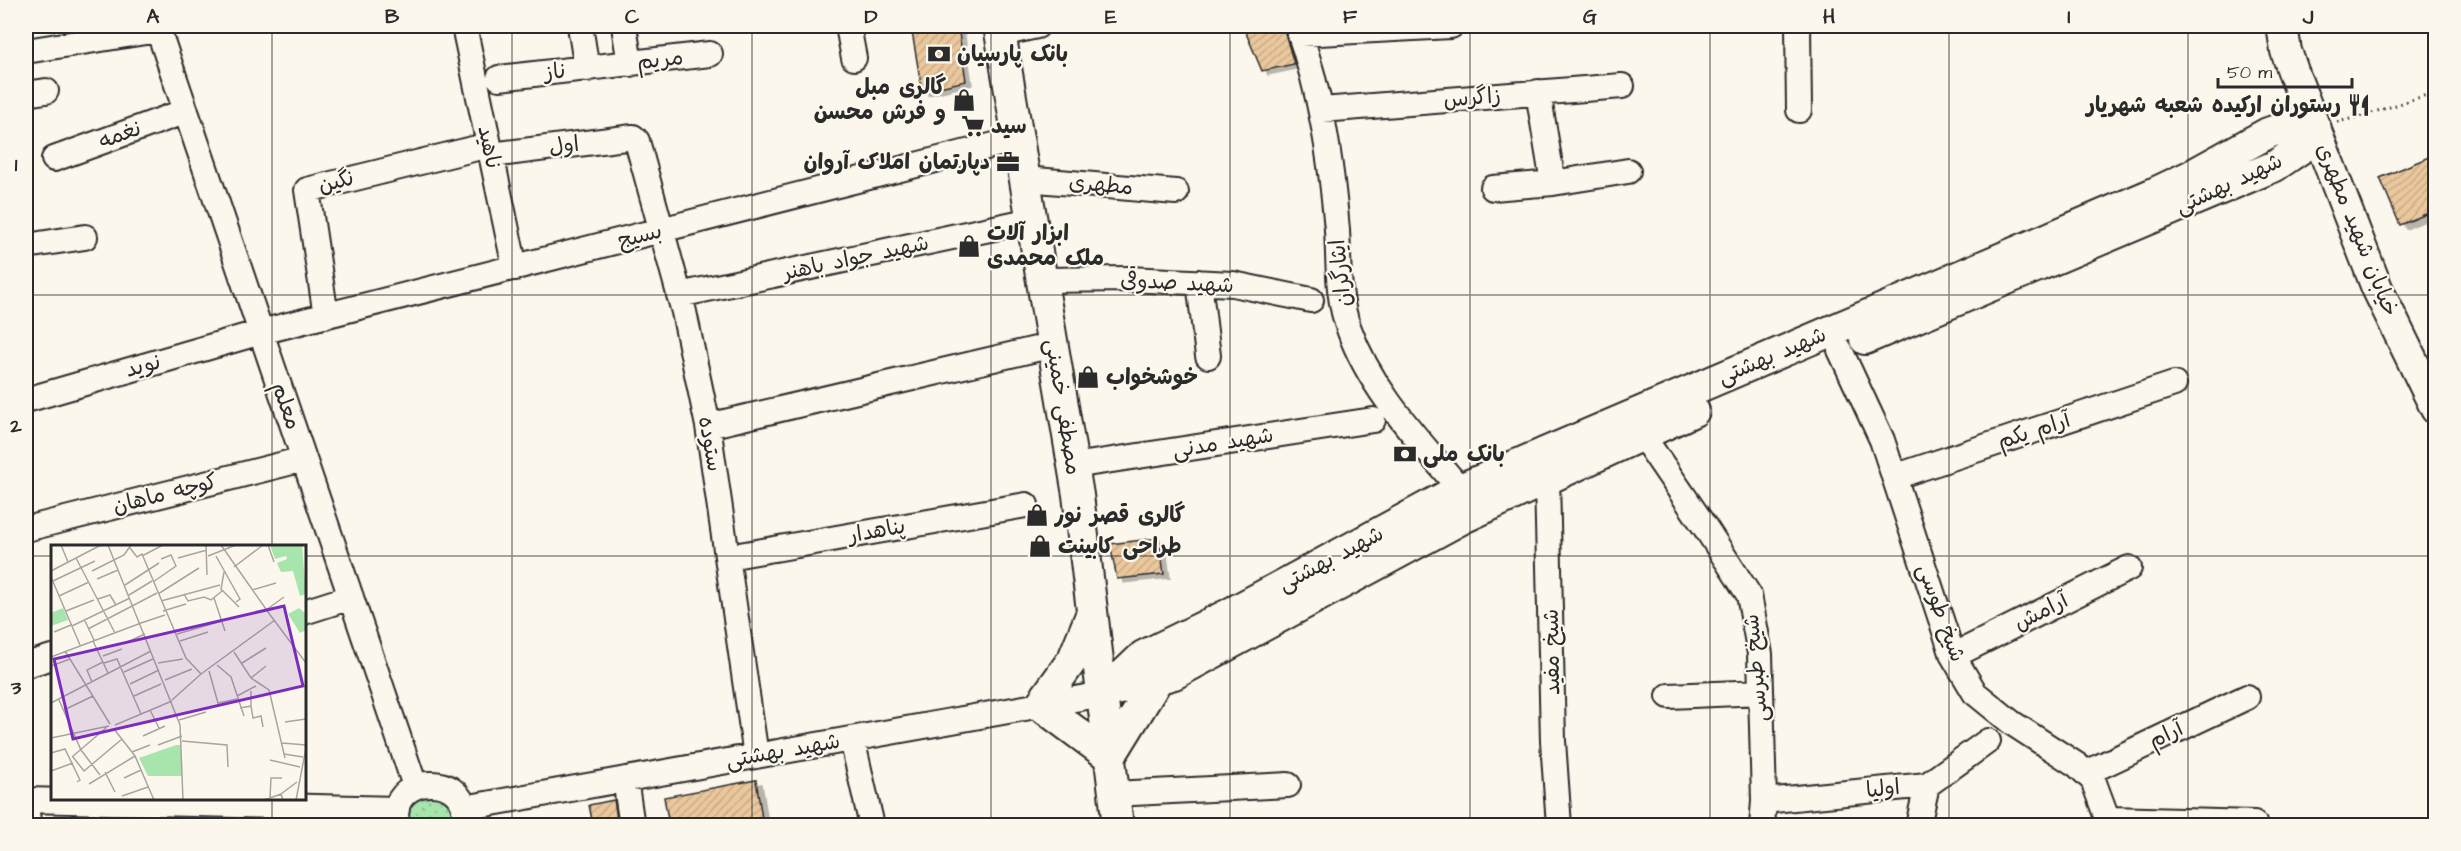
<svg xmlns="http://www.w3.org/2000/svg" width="2461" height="851" font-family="'Architects Daughter','Playpen Sans Arabic',sans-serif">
  <defs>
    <pattern id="grass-dots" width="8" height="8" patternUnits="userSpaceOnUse" patternTransform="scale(1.5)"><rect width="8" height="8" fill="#a7e5ad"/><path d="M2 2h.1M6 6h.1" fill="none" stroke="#90c595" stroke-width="1.8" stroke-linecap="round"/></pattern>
    <pattern id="building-hatch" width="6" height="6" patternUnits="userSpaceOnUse" patternTransform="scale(1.5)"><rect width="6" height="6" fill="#eac79c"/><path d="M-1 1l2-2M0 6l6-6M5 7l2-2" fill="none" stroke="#c9ab87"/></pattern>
    <filter id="shadow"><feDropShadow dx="6" dy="4" stdDeviation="0" flood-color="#0004"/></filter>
  </defs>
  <rect width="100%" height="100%" fill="#fbf7ec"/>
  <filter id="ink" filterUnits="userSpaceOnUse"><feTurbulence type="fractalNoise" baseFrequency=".0167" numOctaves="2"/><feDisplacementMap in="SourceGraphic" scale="12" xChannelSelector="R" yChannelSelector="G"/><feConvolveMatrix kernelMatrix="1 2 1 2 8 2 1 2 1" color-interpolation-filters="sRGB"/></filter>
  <g filter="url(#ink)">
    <!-- grass -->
    <path fill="url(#grass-dots)" stroke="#69886c" stroke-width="1.5" d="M 428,791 L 454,805 L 453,825 L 409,825 L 407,822 L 409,805 Z"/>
    <!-- building -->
    <path fill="url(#building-hatch)" stroke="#2b2b2b" stroke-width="1.5" filter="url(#shadow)" d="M 911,26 L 958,26 L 966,81 L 922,91 Z
      M 1243,26 L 1283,26 L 1294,64 L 1262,71 Z
      M 2436,154 L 2436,210 L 2400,225 L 2380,178 Z
      M 1159,538 L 1164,574 L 1117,579 L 1110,544 Z
      M 756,780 L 763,825 L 669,825 L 664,797 Z
      M 614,800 L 618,825 L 593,825 L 589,805 Z"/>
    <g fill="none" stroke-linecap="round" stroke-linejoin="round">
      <!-- minor casing -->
      <g stroke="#2b2b2b" stroke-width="28">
        <path id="minor" d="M 157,26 L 415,786
          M 464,26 L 515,268
          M 580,26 L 587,69
          M 624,26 L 630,64
          M 848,26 L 854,58
          M 1297,26 C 1321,92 1331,160 1337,230 C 1339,263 1337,298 1349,329 C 1371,391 1419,440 1460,489
          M 1798,26 L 1799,110
          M 1001,34 L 1037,26
          M 1300,34 L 1451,26
          M 26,51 L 158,30
          M 499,78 L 710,54
          M 1538,92 L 1553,183
          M 26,94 L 46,91
          M 1322,110 L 1622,86
          M 491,155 L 633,137 L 637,141 L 684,312 L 708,426 L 756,756
          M 54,159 L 186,111
          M 1025,179 L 1176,192
          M 1493,188 L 1553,183 L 1628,171
          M 26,246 L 85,237
          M 1042,280 L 1128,279 L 1233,284 L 1311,300
          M 1199,282 L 1208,356
          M 679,295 L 1032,220
          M 326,316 L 307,190 L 489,145
          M 1840,350 L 1882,440 L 1953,656 L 1975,693 L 2012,723 L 2077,765 L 2093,780 L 2110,826
          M 26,400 L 261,332 L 1018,139
          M 708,426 L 1053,345
          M 1642,435 L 1707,530 L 1749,595 L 1760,654 L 1764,801 L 1762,826
          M 1073,466 L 1373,420
          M 1894,477 L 2174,384
          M 1547,479 L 1553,741 L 1559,826
          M 26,529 L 304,459
          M 728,557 L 1026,505
          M 304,612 L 351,597
          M 1953,656 L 2129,568
          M 26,665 L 52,657
          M 1669,696 L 1761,692
          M 852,739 L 872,826
          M 2086,773 L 2247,697
          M 625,779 L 632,826
          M 1114,794 L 1288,785
          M 26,800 L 397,809
          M 1764,801 L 1927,785 L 1988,741
          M 26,808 L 29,826
          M 464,808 L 1103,694
          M 2110,819 L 2254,823
          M 398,826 C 382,772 477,768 463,826
          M 1918,826 L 1927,785"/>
      </g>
      <!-- major casing -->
      <g stroke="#2b2b2b" stroke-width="34">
        <path id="major" d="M 999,26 L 1078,495 L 1118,826
          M 2282,26 L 2286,51 L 2294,74 L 2377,288 L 2436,409
          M 1865,339 L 2275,166 L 2309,143 L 2316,129
          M 1091,615 L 1073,659 L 1040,705 L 1110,757 L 1158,679
          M 1105,693 L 1174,674 L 1463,518 L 1694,411
          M 1103,694 L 1143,656 L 1229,614 L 1460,489 L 2152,194 L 2192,175 L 2268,133 L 2302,121 L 2316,129"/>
      </g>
      <!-- path -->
      <path stroke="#2b2b2b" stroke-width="3" stroke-dasharray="1.5 4.5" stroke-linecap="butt" d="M 2337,122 L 2359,117 L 2436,92"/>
      <!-- minor -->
      <use href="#minor" stroke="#fbf7ec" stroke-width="24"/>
      <!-- major -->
      <use href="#major" stroke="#fbf7ec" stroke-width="30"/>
    </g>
  </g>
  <!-- grid -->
  <path fill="none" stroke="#2b2b2b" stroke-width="1.5" stroke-opacity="0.55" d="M 272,26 L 272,546M 512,26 L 512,826M 752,26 L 752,826M 991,26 L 991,826M 1230,26 L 1230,826M 1470,26 L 1470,826M 1710,26 L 1710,826M 1949,26 L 1949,826M 2188,26 L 2188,826M 26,295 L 2436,295M 26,556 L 52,556M 304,556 L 2436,556M 272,798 L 272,826"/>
  <!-- icons -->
  <defs>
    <g id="bank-bare" transform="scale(1.8)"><path d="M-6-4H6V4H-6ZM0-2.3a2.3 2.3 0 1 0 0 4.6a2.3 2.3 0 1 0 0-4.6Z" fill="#2b2b2b" stroke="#fbf7ec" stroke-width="2.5" paint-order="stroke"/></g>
    <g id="shop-bare" transform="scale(1.8)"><path d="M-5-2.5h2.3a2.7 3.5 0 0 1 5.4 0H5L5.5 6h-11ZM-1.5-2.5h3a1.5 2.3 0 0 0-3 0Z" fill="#2b2b2b" stroke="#fbf7ec" stroke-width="2.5" paint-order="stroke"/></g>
    <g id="restaurant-bare" transform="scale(1.8)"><path d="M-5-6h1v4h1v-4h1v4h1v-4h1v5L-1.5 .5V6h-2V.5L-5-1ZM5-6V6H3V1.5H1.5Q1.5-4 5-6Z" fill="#2b2b2b" stroke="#fbf7ec" stroke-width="2.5" paint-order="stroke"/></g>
    <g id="supermarket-bare" transform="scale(1.8)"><path d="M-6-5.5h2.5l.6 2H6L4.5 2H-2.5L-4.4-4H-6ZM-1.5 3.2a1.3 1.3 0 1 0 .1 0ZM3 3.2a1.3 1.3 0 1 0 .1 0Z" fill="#2b2b2b" stroke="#fbf7ec" stroke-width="2.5" paint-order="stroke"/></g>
    <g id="office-bare" transform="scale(1.8)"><path d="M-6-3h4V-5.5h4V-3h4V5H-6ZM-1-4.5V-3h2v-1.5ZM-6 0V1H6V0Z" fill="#2b2b2b" stroke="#fbf7ec" stroke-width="2.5" paint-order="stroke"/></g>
  </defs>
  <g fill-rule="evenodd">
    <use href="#bank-bare" x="939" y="54"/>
    <use href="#shop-bare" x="964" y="100"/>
    <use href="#restaurant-bare" x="2359" y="105"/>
    <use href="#supermarket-bare" x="973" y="126"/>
    <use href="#office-bare" x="1008" y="162"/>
    <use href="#shop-bare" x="969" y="246"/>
    <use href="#shop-bare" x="1088" y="377"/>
    <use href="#bank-bare" x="1405" y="454"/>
    <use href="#shop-bare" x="1037" y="515"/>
    <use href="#shop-bare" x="1040" y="546"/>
  </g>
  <g text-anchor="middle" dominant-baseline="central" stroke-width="4.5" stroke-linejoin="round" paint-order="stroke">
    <!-- poi labels -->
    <g font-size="22" font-weight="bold" fill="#2b2b2b" stroke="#fbf7ec" text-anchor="start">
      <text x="957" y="54">بانک پارسیان</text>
      <text x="946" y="87" text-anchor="end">گالری مبل<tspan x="946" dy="25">و فرش محسن</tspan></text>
      <text x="2341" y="105" text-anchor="end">رستوران ارکیده شعبه شهریار</text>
      <text x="991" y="126">سید</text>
      <text x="990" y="162" text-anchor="end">دپارتمان املاک آروان</text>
      <text x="987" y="233">ابزار آلات<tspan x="987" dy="25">ملک محمدی</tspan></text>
      <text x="1106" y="377">خوشخواب</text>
      <text x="1423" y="454">بانک ملی</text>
      <text x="1055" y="515">گالری قصر نور</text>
      <text x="1058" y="546">طراحی کابینت</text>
    </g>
    <!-- street labels -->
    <g font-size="22" fill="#2b2b2b" stroke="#fbf7ec">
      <text transform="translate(660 60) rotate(-7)">مریم</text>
      <text transform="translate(555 72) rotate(-6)">ناز</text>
      <text transform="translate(1472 98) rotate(-5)">زاگرس</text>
      <text transform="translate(120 135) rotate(-20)">نغمه</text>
      <text transform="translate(564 146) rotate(-7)">اول</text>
      <text transform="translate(489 147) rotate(78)">ناهید</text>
      <text transform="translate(336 182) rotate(-14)">نگین</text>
      <text transform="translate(2229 184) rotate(-25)">شهید بهشتی</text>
      <text transform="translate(1101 185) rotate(5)">مطهری</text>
      <text transform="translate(2357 230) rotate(68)">خیابان شهید مطهری</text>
      <text transform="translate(640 236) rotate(-14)">بسیج</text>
      <text transform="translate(856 258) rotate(-12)">شهید جواد باهنر</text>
      <text transform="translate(1341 273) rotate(-96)">ایثارگران</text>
      <text transform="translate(1177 283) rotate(3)">شهید صدوقی</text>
      <text transform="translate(1772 356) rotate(-23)">شهید بهشتی</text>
      <text transform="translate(143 366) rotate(-16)">نوید</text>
      <text transform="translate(286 406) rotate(71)">معلم</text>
      <text transform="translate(1063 407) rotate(81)">مصطفی خمینی</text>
      <text transform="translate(2034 431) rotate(-18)">آرام یکم</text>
      <text transform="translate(1223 443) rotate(-9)">شهید مدنی</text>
      <text transform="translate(710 444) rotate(80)">ستوده</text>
      <text transform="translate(165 494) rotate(-14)">کوچه ماهان</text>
      <text transform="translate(877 531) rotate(-10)">پناهدار</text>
      <text transform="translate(1331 559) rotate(-28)">شهید بهشتی</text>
      <text transform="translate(2041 612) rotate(-27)">آرامش</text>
      <text transform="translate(1941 613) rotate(70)">شیخ طوسی</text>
      <text transform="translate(1552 652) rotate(-91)">شیخ مفید</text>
      <text transform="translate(1756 668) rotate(-95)">شیخ طبرسی</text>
      <text transform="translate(2166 735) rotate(-26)">آرام</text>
      <text transform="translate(783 751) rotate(-10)">شهید بهشتی</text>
      <text transform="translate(1883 789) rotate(-6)">اولیا</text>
    </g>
  </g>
  <!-- overview -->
  <g transform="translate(51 545)">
    <rect width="255" height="255" fill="#fbf7ec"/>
    <path d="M 219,0 L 251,0 L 255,49 L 249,51 L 242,26 L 230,27 L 226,18 L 236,14 L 235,11 L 224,14 Z" fill="#a7e5ad"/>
    <path d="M 12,63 L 17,75 L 0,81 L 0,68 ZM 248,63 L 255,69 L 255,85 L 249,88 L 237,69 ZM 125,200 L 130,200 L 131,231 L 97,231 L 88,213 Z" fill="#a7e5ad"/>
    <path fill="none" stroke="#a8a59f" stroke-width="1.5" d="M 10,0 L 17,17M 57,0 L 129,180 L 132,255M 155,0 L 156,30M 170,0 L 217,67M 217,0 L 223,17M 79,3 L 86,12 L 91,9 L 135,113 L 150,129M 91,11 L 112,0M 157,11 L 185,0M 165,11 L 189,54 L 185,57M 25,13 L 64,88M 127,13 L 156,5M 183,22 L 212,0M 0,26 L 50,0M 41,26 L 73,10 L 80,0M 173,27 L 170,44 L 188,62M 0,32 L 29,100M 46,34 L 67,25M 2,36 L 44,16M 102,37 L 125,21 L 120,10 L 110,14M 74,40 L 108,18M 201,45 L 225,38M 107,49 L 148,23M 133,49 L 137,56 L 153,52 L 160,55 L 171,46M 78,50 L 101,36M 8,51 L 38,37M 163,53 L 174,86M 47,54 L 59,50 L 65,60M 110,56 L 169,40M 215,65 L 233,52M 15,66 L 43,55M 112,66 L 135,59M 217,67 L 255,118M 34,76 L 43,95M 90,78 L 114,70M 21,81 L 79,53M 37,84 L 106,48M 3,87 L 20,80M 126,89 L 171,76M 42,96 L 57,128M 129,96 L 157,87M 74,98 L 94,89M 14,106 L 59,179M 183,107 L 200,133 L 218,145 L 234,213M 52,111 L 71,104M 0,112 L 90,78M 53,118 L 66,114 L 90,169M 107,118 L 132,114M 191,118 L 215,103M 166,120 L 180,132 L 193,171M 0,121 L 19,114M 158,126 L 167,158 L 186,154M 73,127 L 102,114M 200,133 L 215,121M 114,135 L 141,124M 41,137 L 36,125 L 52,117M 79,139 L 108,125M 83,151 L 110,139M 186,151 L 205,141M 8,155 L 30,205 L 49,230M 121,155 L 150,129 L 224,75M 0,158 L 100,106M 200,161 L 202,173 L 210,171 L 212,182M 189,163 L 200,161 L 200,146M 13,165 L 42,151M 99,165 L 108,183M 128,175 L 155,167M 234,177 L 255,174M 64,180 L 121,156M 63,184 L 84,211 L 103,255M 92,191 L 114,181M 0,193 L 58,181M 131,196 L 176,200 L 177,222M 231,198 L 255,200M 107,200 L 131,191M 81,207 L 99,200M 0,208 L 14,204 L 29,235 L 26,237M 233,209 L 252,212M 21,212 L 56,182M 22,212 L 33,226 L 71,194M 219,215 L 249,222M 0,226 L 22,218M 54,227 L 64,247M 73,233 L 90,225M 38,239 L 84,211M 71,251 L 97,242M 219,253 L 220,233 L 231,233M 213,255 L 230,249M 232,255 L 230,249 L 246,237M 245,255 L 255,203"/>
    <path fill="#7b2cbf" fill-opacity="0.15" stroke="#7b2cbf" stroke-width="3" d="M 233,61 L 252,141 L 22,194 L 3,114 Z"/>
    <rect width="255" height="255" fill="none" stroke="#2b2b2b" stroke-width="3"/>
  </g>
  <!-- margin -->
  <rect width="2461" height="851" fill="none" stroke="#fbf7ec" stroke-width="66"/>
  <!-- scale -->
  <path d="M2218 78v9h134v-9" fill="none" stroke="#2b2b2b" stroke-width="3"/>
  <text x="2227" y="78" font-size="18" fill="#2b2b2b" stroke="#fbf7ec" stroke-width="4.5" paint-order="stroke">50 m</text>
  <rect x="33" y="33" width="2395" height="785" fill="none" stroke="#2b2b2b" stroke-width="2"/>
  <g font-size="20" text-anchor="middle" font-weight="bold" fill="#2b2b2b">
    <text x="153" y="23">A</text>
    <text x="392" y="23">B</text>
    <text x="632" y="23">C</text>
    <text x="871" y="23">D</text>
    <text x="1111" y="23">E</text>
    <text x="1350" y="23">F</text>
    <text x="1590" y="23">G</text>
    <text x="1829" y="23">H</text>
    <text x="2069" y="23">I</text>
    <text x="2308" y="23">J</text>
    <text x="16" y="171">1</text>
    <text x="16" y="432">2</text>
    <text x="16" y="694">3</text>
  </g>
</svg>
